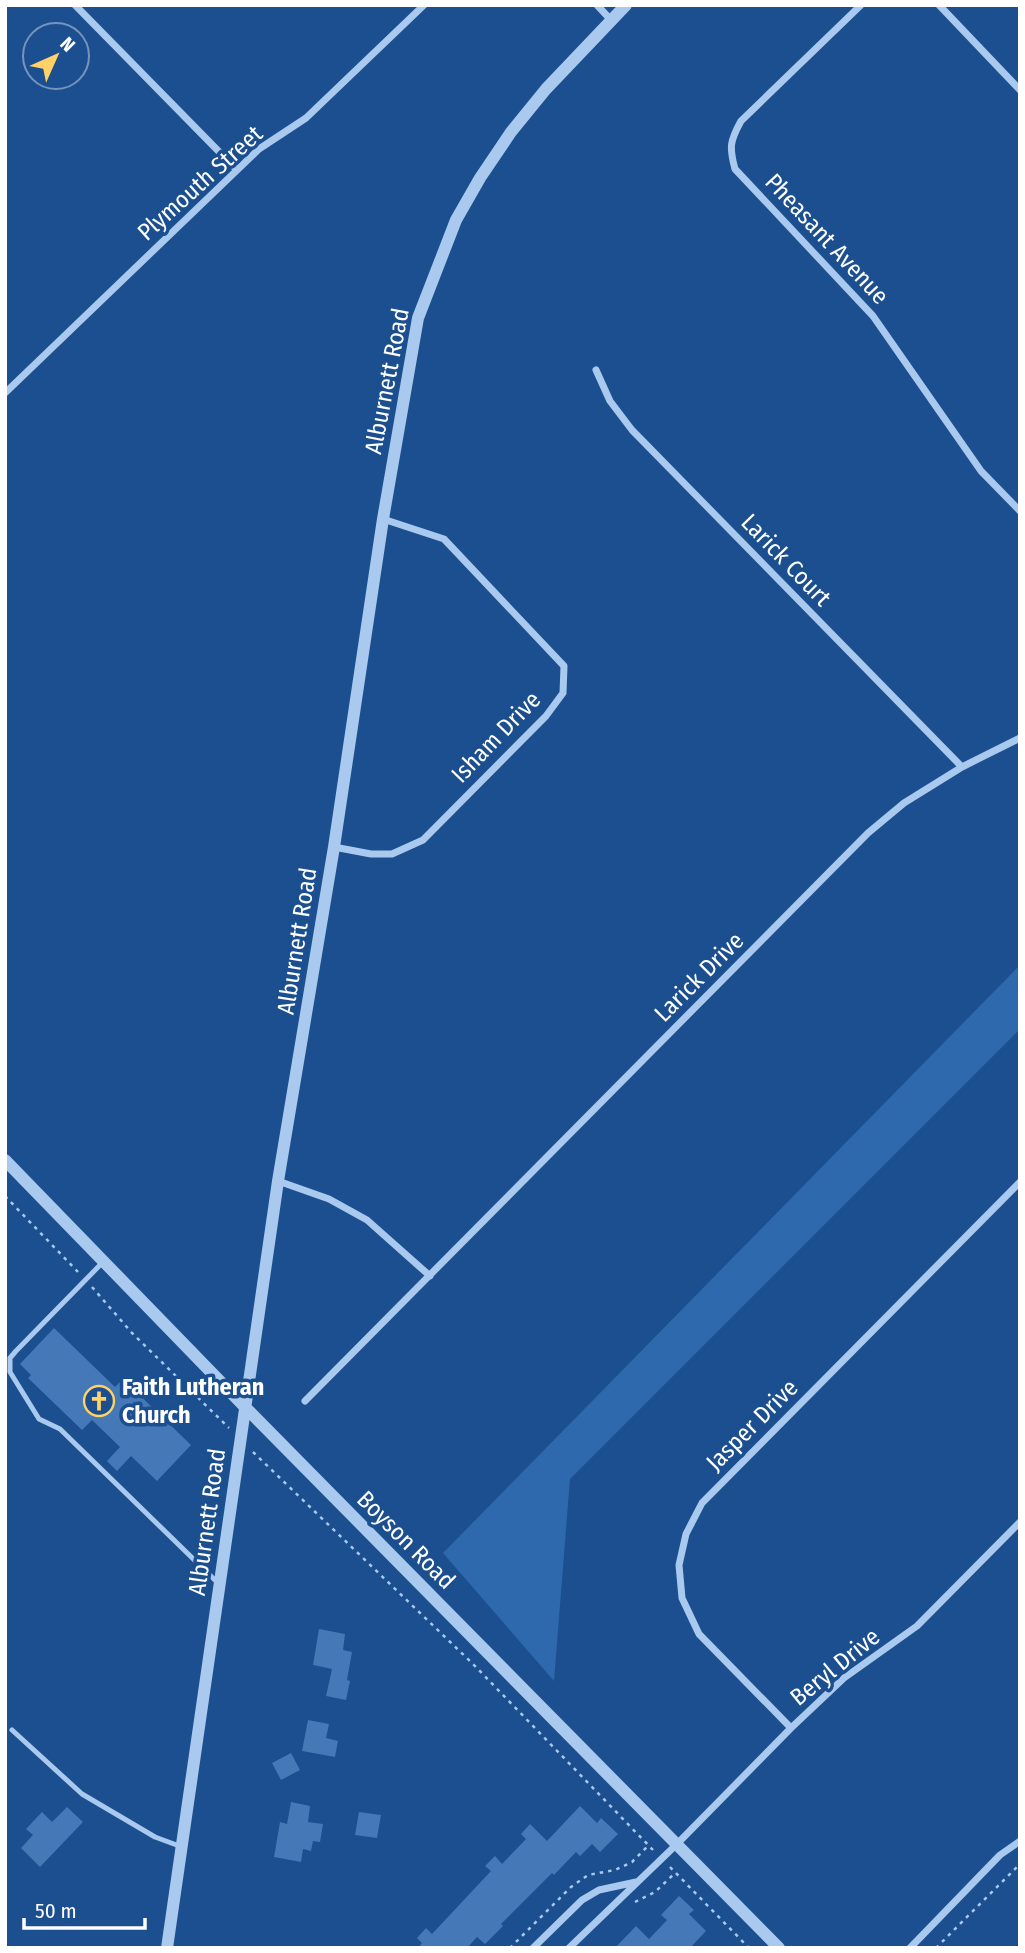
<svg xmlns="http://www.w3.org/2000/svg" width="1025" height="1953" font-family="'Fira Sans Condensed',sans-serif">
  <rect width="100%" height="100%" fill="#1b4f8f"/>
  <!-- green -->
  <path fill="#2e69ad" d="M 1020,965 L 1020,1029 L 570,1479 L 554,1681 L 443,1553 Z"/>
  <!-- building -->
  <path fill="#4478b7" d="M 54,1328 L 115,1387 L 123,1379 L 191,1445 L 157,1481 L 131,1456 L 117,1471 L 107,1461 L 120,1447 L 92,1420 L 82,1430 L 28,1378 L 31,1375 L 20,1364 Z
    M 319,1629 L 345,1634 L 343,1650 L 352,1652 L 347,1680 L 350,1681 L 346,1700 L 326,1696 L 332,1669 L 313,1665 Z
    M 308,1720 L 329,1724 L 326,1738 L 338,1741 L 335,1757 L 302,1751 Z
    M 291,1753 L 300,1770 L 281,1780 L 272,1763 Z
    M 291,1802 L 310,1806 L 308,1822 L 323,1824 L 320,1842 L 313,1841 L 311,1851 L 303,1849 L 301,1862 L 274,1857 L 280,1822 L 287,1824 Z
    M 580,1806 L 597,1823 L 601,1818 L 618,1834 L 600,1852 L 592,1844 L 580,1856 L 576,1852 L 554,1875 L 552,1873 L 501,1924 L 503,1926 L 485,1944 L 477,1937 L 467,1948 L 418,1948 L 422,1943 L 417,1938 L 426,1928 L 432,1934 L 491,1871 L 485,1866 L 495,1856 L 502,1864 L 526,1839 L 521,1834 L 530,1824 L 547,1841 Z
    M 67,1807 L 83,1822 L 40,1867 L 21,1848 L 33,1835 L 26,1829 L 42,1812 L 52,1822 Z
    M 359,1812 L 381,1815 L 377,1838 L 355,1835 Z
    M 679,1896 L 694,1910 L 689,1914 L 706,1931 L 690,1948 L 615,1948 L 636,1926 L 649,1939 L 667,1920 L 661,1915 Z"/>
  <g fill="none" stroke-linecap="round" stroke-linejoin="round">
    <!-- path -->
    <path stroke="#a9c9ee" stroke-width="2.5" stroke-dasharray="3.5 5" stroke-linecap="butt" d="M 5,1196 L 78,1272
      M 92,1287 L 132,1333 L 229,1428
      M 253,1452 L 473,1664 L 653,1850
      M 670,1867 L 749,1948
      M 635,1902 L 655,1892 L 674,1874
      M 510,1948 L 571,1887 L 588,1875 L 615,1870 L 632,1862 L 649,1845
      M 936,1948 L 1020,1864"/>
    <!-- service -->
    <path stroke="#a9c9ee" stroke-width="5" d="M 103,1262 L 16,1351 L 10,1358 L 10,1372 L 39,1419 L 60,1429 L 219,1584
      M 12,1730 L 82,1794 L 155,1837 L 182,1847"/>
    <!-- minor -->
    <path stroke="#a9c9ee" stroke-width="7" d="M 75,5 L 237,170
      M 597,5 L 611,20
      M 861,5 L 741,121 C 730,141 729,147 735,169 L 873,316 L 981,471 L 1020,511
      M 939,5 L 1020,90
      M 596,370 L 610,401 L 632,430 L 962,767
      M 5,393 L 259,149 L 306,118 L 424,5
      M 334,847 L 371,854 L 392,854 L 423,840 L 546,716 L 563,693 L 564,666 L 444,539 L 383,519
      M 278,1181 L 329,1199 L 367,1220 L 430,1276
      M 305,1401 L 868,833 L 904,803 L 962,767 L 1020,738
      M 791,1728 L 699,1634 L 682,1598 L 679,1565 L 686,1534 L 702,1503 L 1020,1182
      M 533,1948 L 582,1900 L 599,1890 L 636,1882
      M 569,1948 L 677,1844 L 791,1728 L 844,1678 L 917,1626 L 1020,1522
      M 910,1948 L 1000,1855 L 1020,1841"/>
    <!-- tertiary -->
    <path stroke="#a9c9ee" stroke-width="12" d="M 5,1160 L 245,1407 L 779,1948
      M 167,1948 L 278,1181 L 334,847 L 383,519 L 418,318 L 456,220 L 480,178 L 511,132 L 546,89 L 626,5"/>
  </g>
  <!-- icons -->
  <defs>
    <g id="church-ring" transform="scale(1.575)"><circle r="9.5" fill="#1b4f8f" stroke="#ffd166" stroke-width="1.5"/><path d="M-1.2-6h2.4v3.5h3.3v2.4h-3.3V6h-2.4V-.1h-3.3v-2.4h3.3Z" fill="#ffd166"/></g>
  </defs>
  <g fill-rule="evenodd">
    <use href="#church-ring" x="99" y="1401"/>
  </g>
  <g text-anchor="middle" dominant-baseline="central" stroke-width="7" stroke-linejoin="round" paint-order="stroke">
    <!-- street labels -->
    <g font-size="24" fill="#fff" stroke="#1b4f8f">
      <text transform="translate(200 183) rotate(-42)">Plymouth Street</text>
      <text transform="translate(827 239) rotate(47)">Pheasant Avenue</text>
      <text transform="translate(387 381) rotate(-79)">Alburnett Road</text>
      <text transform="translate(786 560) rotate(46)">Larick Court</text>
      <text transform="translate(496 737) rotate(-46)">Isham Drive</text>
      <text transform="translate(297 941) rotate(-81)">Alburnett Road</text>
      <text transform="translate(699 977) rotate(-45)">Larick Drive</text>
      <text transform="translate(752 1425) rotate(-45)">Jasper Drive</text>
      <text transform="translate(207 1522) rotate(-82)">Alburnett Road</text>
      <text transform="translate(406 1540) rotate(45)">Boyson Road</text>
      <text transform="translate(835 1667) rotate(-39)">Beryl Drive</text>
    </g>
    <!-- poi labels -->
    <g font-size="24" font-weight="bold" fill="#fff" stroke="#1b4f8f" text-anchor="start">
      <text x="122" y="1387">Faith Lutheran<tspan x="122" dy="28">Church</tspan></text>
    </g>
  </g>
  <!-- border -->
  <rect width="1025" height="1953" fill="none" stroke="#ffffff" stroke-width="14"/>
  <!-- north arrow -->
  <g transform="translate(56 56) rotate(45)"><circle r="33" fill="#1b4f8f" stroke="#7695bc" stroke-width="2"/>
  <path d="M0-5L12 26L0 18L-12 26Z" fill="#ffd166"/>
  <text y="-10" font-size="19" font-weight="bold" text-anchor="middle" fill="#ffffff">N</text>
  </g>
  <!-- scale -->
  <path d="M24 1918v10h121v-10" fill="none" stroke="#ffffff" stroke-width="3.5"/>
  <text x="35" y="1918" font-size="21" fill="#ffffff" stroke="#1b4f8f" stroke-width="5" paint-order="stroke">50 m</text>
</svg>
